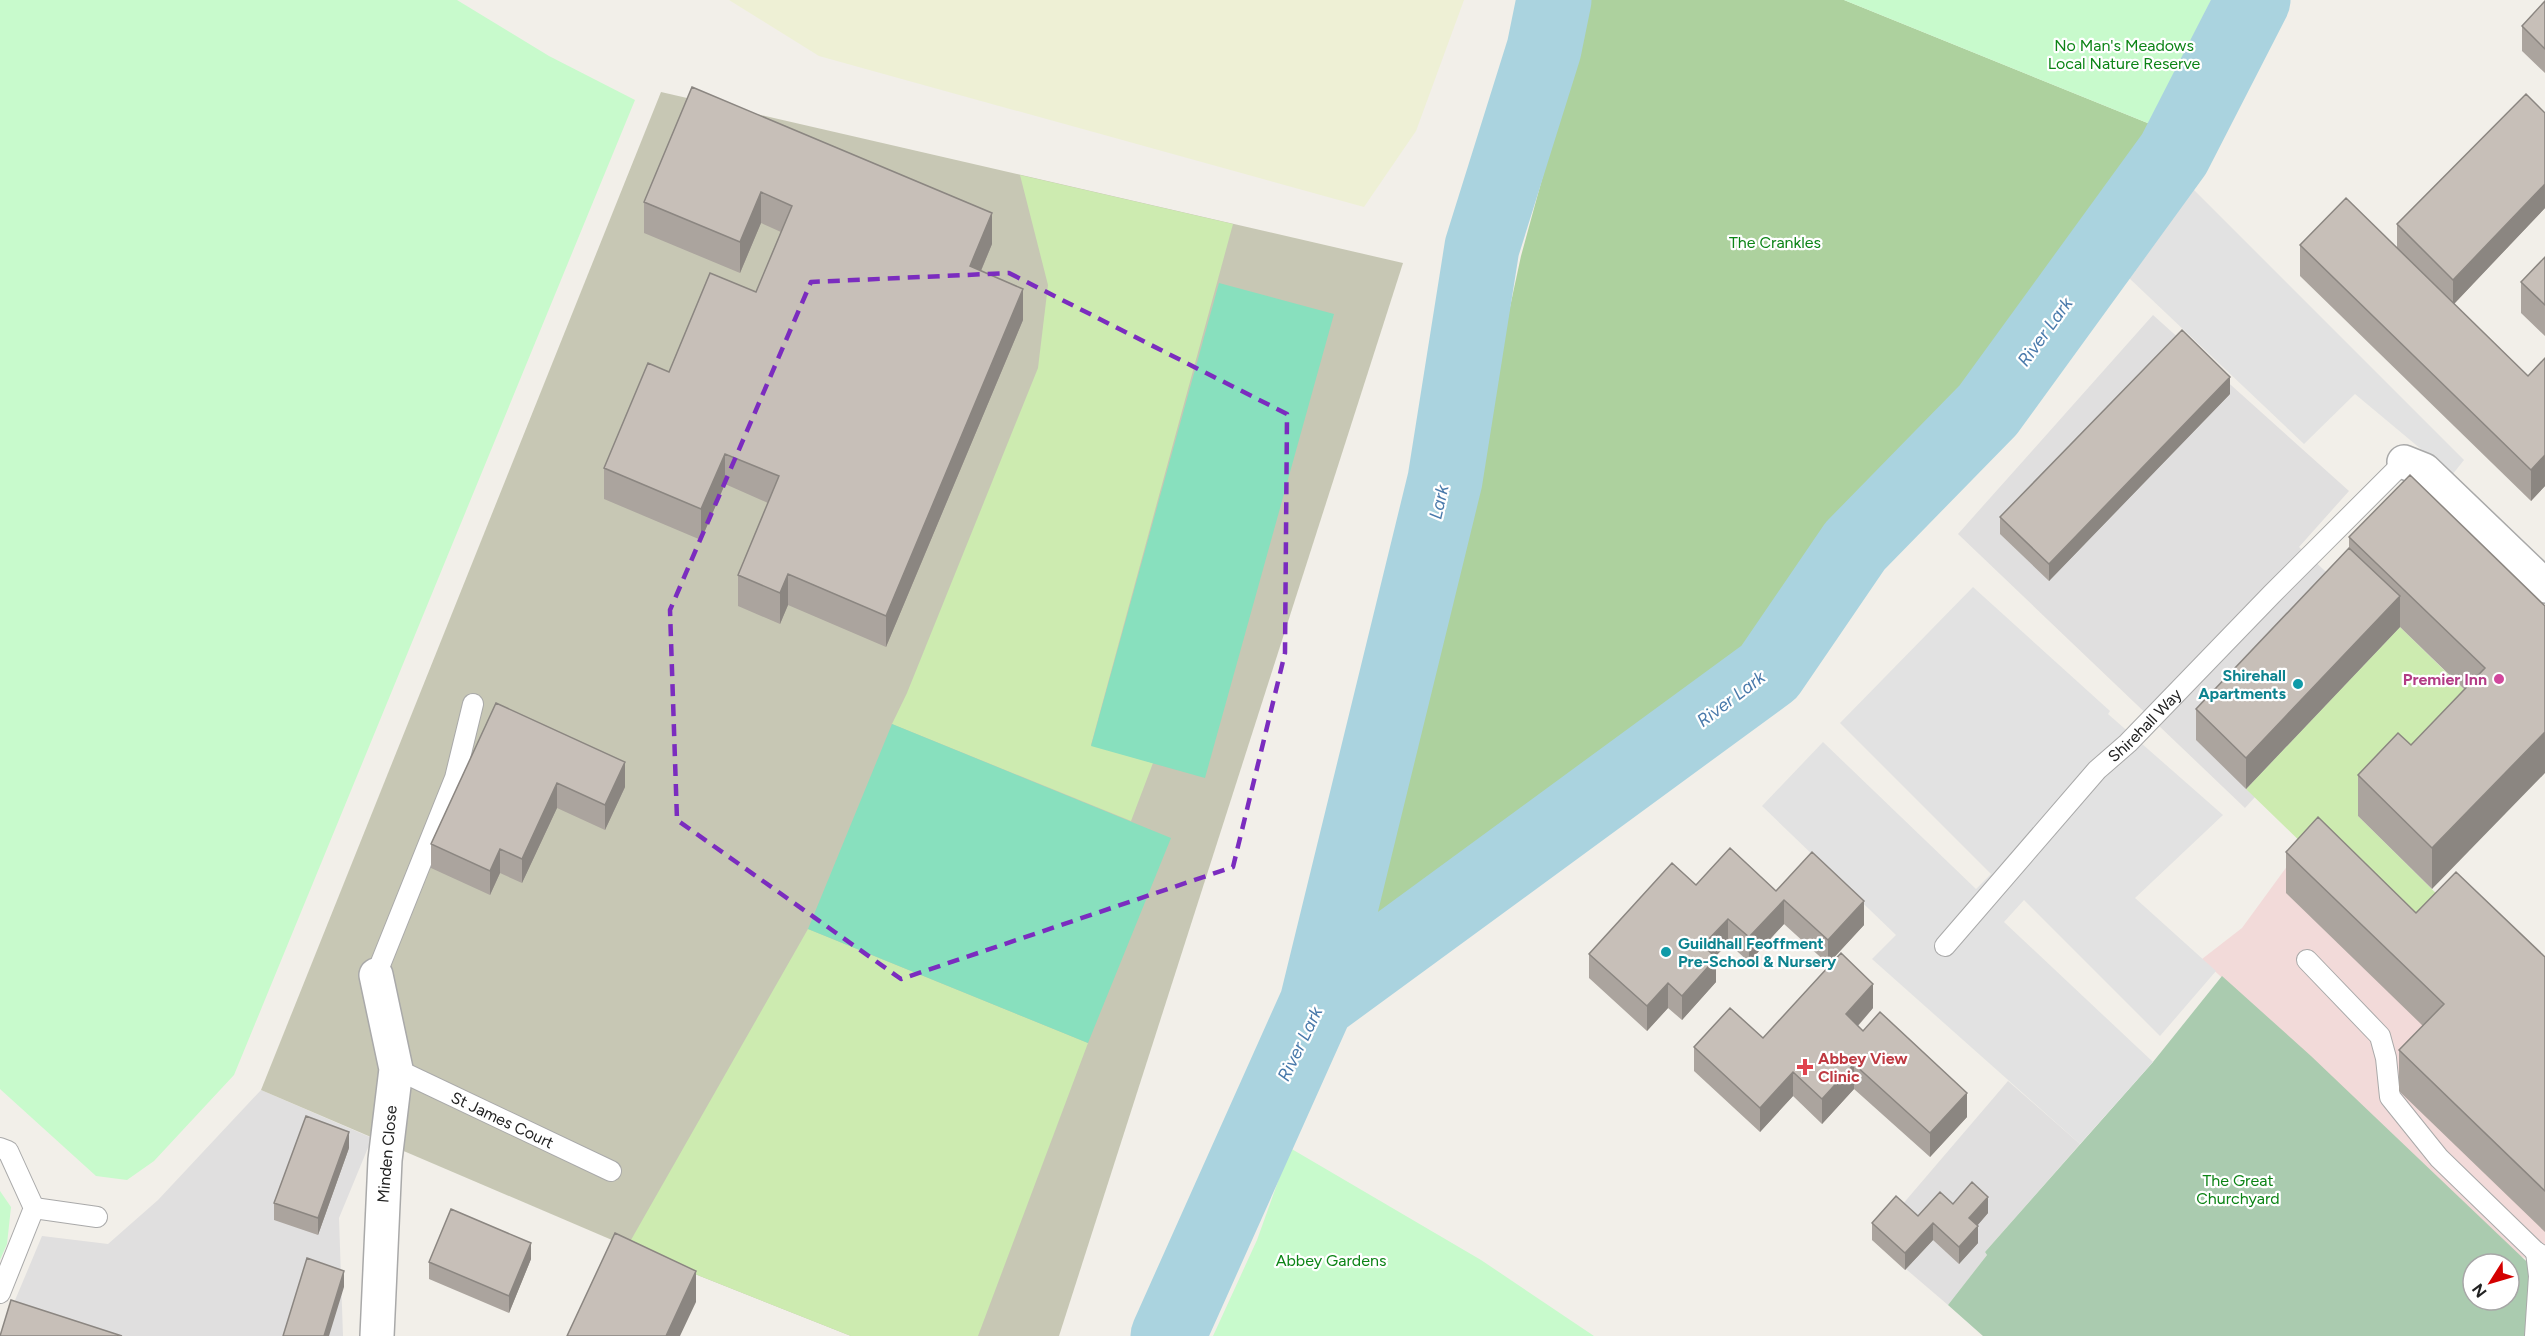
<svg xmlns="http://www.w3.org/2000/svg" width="2545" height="1336" font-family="Figtree,sans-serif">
  <rect width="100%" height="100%" fill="#f2efe9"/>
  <!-- residential -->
  <path fill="#e0dfdf" d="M 2153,315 L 2349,491 L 2299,547 L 2399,639 L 2245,808 L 1958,534 Z
    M 2008,1081 L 2080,1144 L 1985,1252 L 1987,1255 L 1948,1305 L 1872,1240 Z
    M 261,1090 L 372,1138 L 339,1218 L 343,1336 L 0,1336 L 42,1236 L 108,1244 L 158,1200 Z"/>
  <!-- commercial -->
  <path fill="#f2dad9" d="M 2315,828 L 2545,991 L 2545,1266 L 2517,1255 L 2202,959 L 2242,928 Z"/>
  <!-- construction -->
  <path fill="#c7c7b4" d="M 661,92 L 1403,263 L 1059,1336 L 851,1336 L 647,1255 L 261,1090 Z"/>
  <!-- farmland -->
  <path fill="#eef0d5" d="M 729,0 L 1464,0 L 1416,131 L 1364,207 L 819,56 Z"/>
  <!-- grass -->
  <path fill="#cdebb0" d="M 1020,175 L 1233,224 L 1091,745 L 1153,763 L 1131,821 L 892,724 L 907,693 L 1038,368 L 1048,285 Z
    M 2400,627 L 2485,710 L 2358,816 L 2456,913 L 2416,954 L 2246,789 Z
    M 808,929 L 1088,1043 L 978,1336 L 851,1336 L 627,1247 Z"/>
  <!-- forest -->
  <path fill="#add19e" d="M 1591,0 L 1844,0 L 2150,124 L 1946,421 L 1844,531 L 1771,636 L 1358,943 L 1473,479 L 1521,256 Z"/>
  <!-- cemetery -->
  <path fill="#aacbaf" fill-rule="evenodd" d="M 2222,976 L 2311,1056 L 2545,1279 L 2545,1336 L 1983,1336 L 1948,1305 L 1987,1255 L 1985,1252 L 2153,1062 ZM 2473,1264 L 2509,1264 L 2509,1300 L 2473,1300 Z"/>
  <!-- park -->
  <path fill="#c8facc" d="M 0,0 L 457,0 L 549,56 L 635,100 L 234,1075 L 154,1161 L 127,1180 L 96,1176 L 0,1089 Z
    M 1844,0 L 2211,0 L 2150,124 Z
    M 1290,1148 L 1481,1260 L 1594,1336 L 1213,1336 L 1257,1240 Z
    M 0,1191 L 11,1207 L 7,1244 L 0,1260 Z"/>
  <!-- pitch -->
  <path fill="#88e0be" d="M 1219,283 L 1334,314 L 1205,778 L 1091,746 Z
    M 892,724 L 1171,838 L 1088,1043 L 808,929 Z"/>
  <!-- parking -->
  <path fill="#e2e2e2" d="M 2186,182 L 2464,460 L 2452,475 L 2355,394 L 2304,444 L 2109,259 Z
    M 1973,587 L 2110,711 L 2108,714 L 2223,815 L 2135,898 L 2216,971 L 2160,1036 L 2024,900 L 2004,922 L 2153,1062 L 2080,1144 L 1872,959 L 1896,935 L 1762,806 L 1823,742 L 1976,889 L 1991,874 L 1840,723 Z"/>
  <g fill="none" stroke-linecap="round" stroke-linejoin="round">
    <!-- river -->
    <path stroke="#aad3df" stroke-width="75" d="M 1317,1003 L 1445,480 L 1482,247 L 1544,49 L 1554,0
      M 1168,1336 L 1317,1003 L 1769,672 L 1855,546 L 1988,410 L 2174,154 L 2253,0"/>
    <!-- service casing -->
    <g stroke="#a9a9a9" stroke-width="22">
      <g id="service">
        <path id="s1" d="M 1945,946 L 2097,770 L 2128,743 L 2272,594 L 2404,462"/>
        <path d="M 2307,960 L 2380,1036 L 2386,1058 L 2390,1097 L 2439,1158 L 2536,1252 L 2545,1257"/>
        <path d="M 376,975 L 455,778 L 473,704"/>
        <path id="s2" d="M 396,1069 L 611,1171"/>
        <path d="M 0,1148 L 8,1151 L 34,1208 L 0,1293"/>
        <path d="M 34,1208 L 97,1217"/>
        <path d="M 2535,1336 L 2539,1276 L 2536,1252"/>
      </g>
    </g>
    <!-- minor casing -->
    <g stroke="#a9a9a9" stroke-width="36">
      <path id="minor" d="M 2404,462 L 2424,470 L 2545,586
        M 376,975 L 396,1069 L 385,1160 L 377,1336"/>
    </g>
    <!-- service -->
    <use href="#service" stroke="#fff" stroke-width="20"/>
    <!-- minor -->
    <use href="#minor" stroke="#fff" stroke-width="33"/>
  </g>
  <!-- wall -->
  <path fill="#aba49e" d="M 2545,1 L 2545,73 L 2522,51 L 2522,26 Z
    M 692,87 L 992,244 L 981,271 L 1023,320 L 886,647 L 788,605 L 780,624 L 738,606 L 738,575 L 768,503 L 725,484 L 701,540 L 604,499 L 604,468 L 669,372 L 756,292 L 781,232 L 761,223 L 740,273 L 644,233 L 644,202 Z
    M 2545,113 L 2545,208 L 2454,304 L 2528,376 L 2545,358 L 2545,486 L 2531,501 L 2300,276 L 2300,245 L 2397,248 L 2397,224 Z
    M 2545,257 L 2545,336 L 2521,313 L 2521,282 Z
    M 2230,394 L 2049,581 L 2000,534 L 2000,517 Z
    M 2349,537 L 2545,606 L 2432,889 L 2358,816 L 2358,775 L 2411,745 L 2465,690 L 2400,627 L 2246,789 L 2196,740 L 2196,709 L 2349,549 Z
    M 496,703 L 625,787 L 605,830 L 557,808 L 522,883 L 500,873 L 490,895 L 431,868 L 431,844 Z
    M 2286,852 L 2416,913 L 2545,957 L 2545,1232 L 2399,1091 L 2399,1050 L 2423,1026 L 2286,893 Z
    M 1696,885 L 1776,891 L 1864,925 L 1828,964 L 1784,924 L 1749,962 L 1728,943 L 1715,957 L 1716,982 L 1682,1020 L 1668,1008 L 1647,1031 L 1589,978 L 1589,954 Z
    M 1873,1008 L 1858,1026 L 1967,1117 L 1930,1157 L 1854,1089 L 1822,1124 L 1793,1096 L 1760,1132 L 1694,1071 L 1694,1047 L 1763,1038 Z
    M 349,1148 L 318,1235 L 274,1220 L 274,1203 Z
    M 1988,1213 L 1977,1226 L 1978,1243 L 1959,1264 L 1933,1240 L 1905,1270 L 1872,1240 L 1872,1223 L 1918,1216 Z
    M 531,1259 L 509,1313 L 429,1279 L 429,1262 Z"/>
  <!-- shaded-wall -->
  <path fill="#8b8681" d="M 2545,184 L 2545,208 L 2453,305 L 2453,280 Z
    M 761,192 L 761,223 L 740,273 L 740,242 Z
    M 992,213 L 992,244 L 970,297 L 970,266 Z
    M 1023,289 L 1023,320 L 886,647 L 886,616 Z
    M 2230,377 L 2230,394 L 2049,581 L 2049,564 Z
    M 725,454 L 725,484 L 701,540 L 701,509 Z
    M 2545,455 L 2545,486 L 2531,501 L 2531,470 Z
    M 788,574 L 788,605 L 780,624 L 780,593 Z
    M 2400,596 L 2400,627 L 2246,789 L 2246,758 Z
    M 2545,732 L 2545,773 L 2432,889 L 2432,848 Z
    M 625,762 L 625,787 L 605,830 L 605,805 Z
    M 557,783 L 557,808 L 522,883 L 522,859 Z
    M 500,849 L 500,873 L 490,895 L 490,871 Z
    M 1784,900 L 1784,924 L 1749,962 L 1749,937 Z
    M 1864,901 L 1864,925 L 1828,964 L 1828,940 Z
    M 1728,919 L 1728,943 L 1703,970 L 1703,945 Z
    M 1716,958 L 1716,982 L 1682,1020 L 1682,996 Z
    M 1668,983 L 1668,1008 L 1647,1031 L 1647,1006 Z
    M 1873,984 L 1873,1008 L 1846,1039 L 1846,1014 Z
    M 1854,1064 L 1854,1089 L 1822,1124 L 1822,1099 Z
    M 1793,1072 L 1793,1096 L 1760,1132 L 1760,1108 Z
    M 1967,1093 L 1967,1117 L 1930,1157 L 1930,1133 Z
    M 349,1132 L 349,1148 L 318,1235 L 318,1218 Z
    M 1988,1197 L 1988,1213 L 1969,1235 L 1969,1218 Z
    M 1933,1223 L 1933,1240 L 1905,1270 L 1905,1253 Z
    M 1978,1226 L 1978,1243 L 1959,1264 L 1959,1247 Z
    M 531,1243 L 531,1259 L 509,1313 L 509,1296 Z
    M 344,1271 L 344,1287 L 329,1336 L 324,1336 Z
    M 696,1271 L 696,1302 L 680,1336 L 666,1336 Z"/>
  <!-- building -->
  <path fill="#c7bfb8" stroke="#8b8681" stroke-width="1.5" d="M 2545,1 L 2545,49 L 2522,26 Z
    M 692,87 L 992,213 L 970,266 L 1023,289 L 886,616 L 788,574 L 780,593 L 738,575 L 779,476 L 725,454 L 701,509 L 604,468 L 648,363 L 669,372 L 710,273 L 756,292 L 792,206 L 761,192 L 740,242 L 644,202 Z
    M 2526,94 L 2545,113 L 2545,184 L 2453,280 L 2397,224 Z
    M 2346,198 L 2528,376 L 2545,358 L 2545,455 L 2531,470 L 2300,245 Z
    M 2545,257 L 2545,305 L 2521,282 Z
    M 2182,330 L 2230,377 L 2049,564 L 2000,517 Z
    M 2410,475 L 2545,606 L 2545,732 L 2432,848 L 2358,775 L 2398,733 L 2411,745 L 2485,668 L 2349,537 Z
    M 2349,548 L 2400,596 L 2246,758 L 2196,709 Z
    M 496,703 L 625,762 L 605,805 L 557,783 L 522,859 L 500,849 L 490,871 L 431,844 Z
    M 2318,817 L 2416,913 L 2456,872 L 2545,957 L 2545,1191 L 2399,1050 L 2444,1004 L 2286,852 Z
    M 1730,848 L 1776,891 L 1812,852 L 1864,901 L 1828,940 L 1784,900 L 1749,937 L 1728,919 L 1703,945 L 1716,958 L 1682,996 L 1668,983 L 1647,1006 L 1589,954 L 1672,863 L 1696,885 Z
    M 1841,953 L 1873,984 L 1846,1014 L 1863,1031 L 1880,1012 L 1967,1093 L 1930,1133 L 1854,1064 L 1822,1099 L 1793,1072 L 1760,1108 L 1694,1047 L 1730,1008 L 1763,1038 Z
    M 306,1116 L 349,1132 L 318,1218 L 274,1203 Z
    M 1972,1182 L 1988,1197 L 1969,1218 L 1978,1226 L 1959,1247 L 1933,1223 L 1905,1253 L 1872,1223 L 1896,1196 L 1918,1216 L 1940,1192 L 1953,1204 Z
    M 451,1209 L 531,1243 L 509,1296 L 429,1262 Z
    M 615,1233 L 696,1271 L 666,1336 L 567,1336 Z
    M 307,1258 L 344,1271 L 324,1336 L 283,1336 Z
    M 11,1300 L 122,1336 L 0,1336 Z"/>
  <!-- marked area -->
  <path fill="none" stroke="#7b2cbf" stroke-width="4.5" stroke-dasharray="12 8" stroke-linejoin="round" d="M 1009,273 L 1287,414 L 1285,653 L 1233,867 L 901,979 L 677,820 L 670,610 L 811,282 Z"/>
  <!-- markers -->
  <circle fill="#d1479c" stroke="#fff" stroke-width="2" cx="2499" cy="679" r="6"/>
  <g fill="#0f9aa8" stroke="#fff" stroke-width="2">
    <circle cx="2298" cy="684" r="6"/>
    <circle cx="1666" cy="952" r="6"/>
  </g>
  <path fill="#e0444e" stroke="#fff" stroke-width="2" d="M1802 1058h6v6h6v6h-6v6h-6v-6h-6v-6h6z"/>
  <g text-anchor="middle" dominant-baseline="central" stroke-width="4.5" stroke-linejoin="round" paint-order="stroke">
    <!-- park labels -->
    <g font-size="16" fill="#0c8416" stroke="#fff">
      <text x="2124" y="45">No Man's Meadows<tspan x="2124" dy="18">Local Nature Reserve</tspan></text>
      <text x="1775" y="242">The Crankles</text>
      <text x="2238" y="1180">The Great<tspan x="2238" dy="18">Churchyard</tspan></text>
      <text x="1331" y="1260">Abbey Gardens</text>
    </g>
    <!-- culture labels -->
    <g font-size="16" font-weight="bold" fill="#0d838f" stroke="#fff" text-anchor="end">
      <text x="2286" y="675">Shirehall<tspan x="2286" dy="18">Apartments</tspan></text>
      <text x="1678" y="943" text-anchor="start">Guildhall Feoffment<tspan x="1678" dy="18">Pre-School &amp; Nursery</tspan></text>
    </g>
    <!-- hotel labels -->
    <g font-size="16" font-weight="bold" fill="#b23c85" stroke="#fff" text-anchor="end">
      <text x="2487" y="679">Premier Inn</text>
    </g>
    <!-- street labels -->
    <g font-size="16" fill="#222" stroke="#fff">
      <text stroke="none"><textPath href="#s1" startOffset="298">Shirehall Way</textPath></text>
      <text stroke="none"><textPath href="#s2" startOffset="118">St James Court</textPath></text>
      <text transform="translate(387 1154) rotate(-85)">Minden Close</text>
    </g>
    <!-- health labels -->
    <g font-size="16" font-weight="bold" fill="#be3a42" stroke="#fff" text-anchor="start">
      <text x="1818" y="1058">Abbey View<tspan x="1818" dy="18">Clinic</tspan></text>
    </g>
    <!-- water labels -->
    <g font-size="18" font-style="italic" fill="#4a7aab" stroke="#fff">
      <text transform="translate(2045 332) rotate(-54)">River Lark</text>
      <text transform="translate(1439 502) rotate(-77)">Lark</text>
      <text transform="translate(1731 699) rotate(-37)">River Lark</text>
      <text transform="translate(1300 1044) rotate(-64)">River Lark</text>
    </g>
  </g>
  <!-- north arrow -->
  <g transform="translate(2491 1282) rotate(233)"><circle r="28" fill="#ffffff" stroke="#a7a7a7" stroke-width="1.5"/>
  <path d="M0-4.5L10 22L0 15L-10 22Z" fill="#d40000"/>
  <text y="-9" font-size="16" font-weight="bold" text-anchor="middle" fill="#222222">N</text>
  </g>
</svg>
